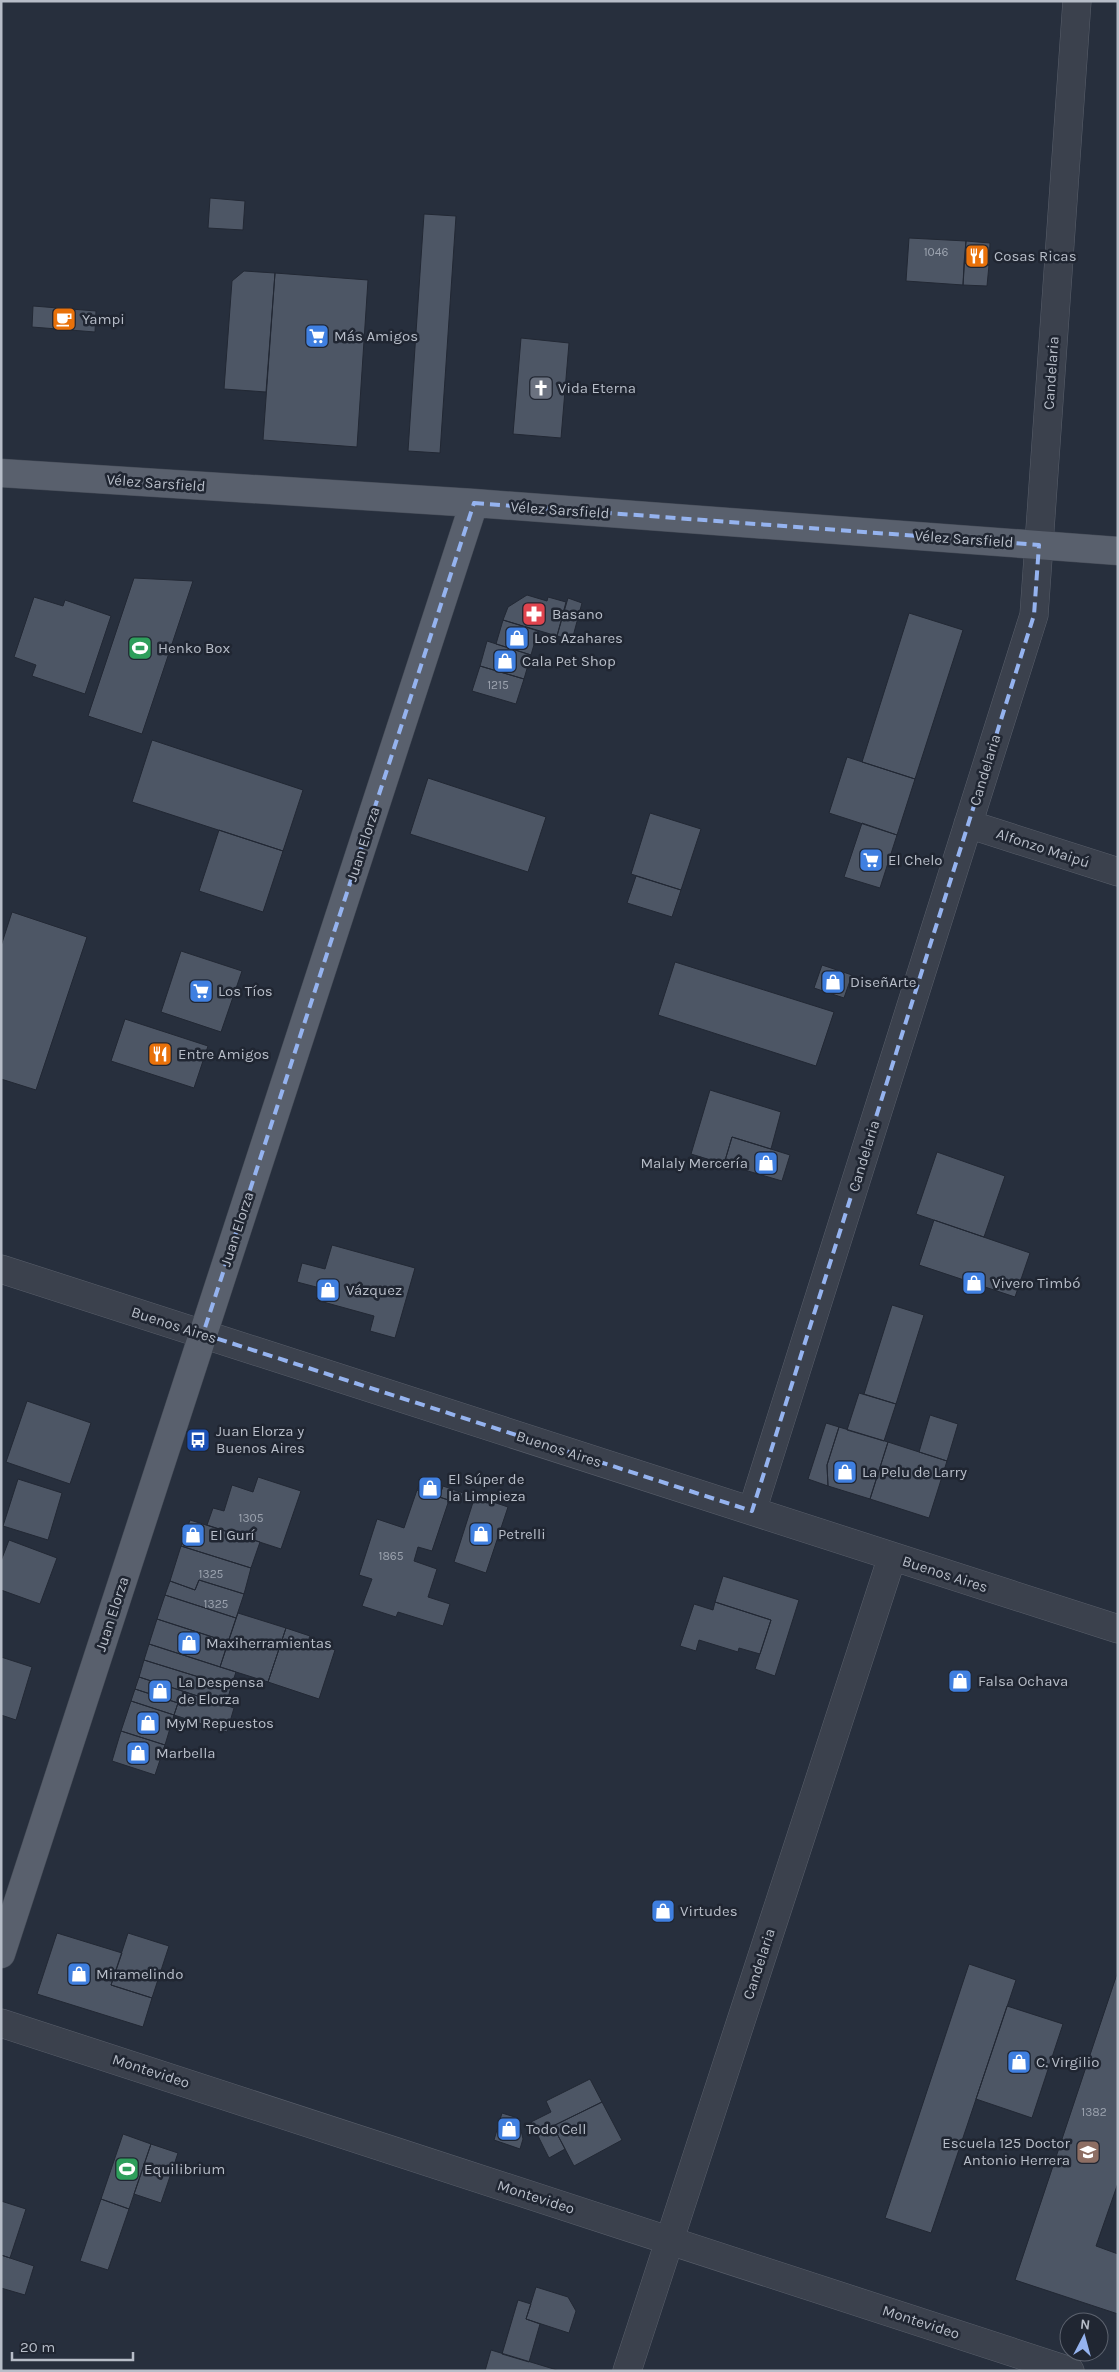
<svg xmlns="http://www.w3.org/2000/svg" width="1119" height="2372" font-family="Karla,sans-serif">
  <rect width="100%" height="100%" fill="#272f3d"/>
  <!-- building -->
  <path fill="#4d5665" stroke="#222834" d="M 210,198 L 245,201 L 243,230 L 208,228 Z
    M 424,214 L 456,216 L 440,453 L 408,451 Z
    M 909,238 L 966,241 L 963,285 L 906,281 Z
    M 966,241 L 990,243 L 989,265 L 964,263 Z
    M 964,263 L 989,265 L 987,286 L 963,285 Z
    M 244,271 L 275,273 L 266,392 L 224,389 L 232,281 Z
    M 275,273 L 368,280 L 357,447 L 263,440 Z
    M 33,306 L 96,311 L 95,332 L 32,327 Z
    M 521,338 L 569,343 L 561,438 L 513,434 Z
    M 134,578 L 193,581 L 142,734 L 88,716 Z
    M 527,595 L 547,601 L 548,597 L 566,602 L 557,636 L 503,620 L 508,607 Z
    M 34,597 L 63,606 L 65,600 L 111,616 L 85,694 L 32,676 L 36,665 L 14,657 Z
    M 568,598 L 582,603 L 572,640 L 557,636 Z
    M 909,613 L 963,630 L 915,779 L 862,762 Z
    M 503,620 L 538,631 L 531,655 L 496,644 Z
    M 487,641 L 531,655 L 524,679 L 480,666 Z
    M 480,666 L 524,679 L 516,704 L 472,691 Z
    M 152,740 L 303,790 L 283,851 L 132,802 Z
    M 847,757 L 915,779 L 897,835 L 829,813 Z
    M 428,778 L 546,817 L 528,872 L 410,834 Z
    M 650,813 L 701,829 L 681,890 L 631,874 Z
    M 862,823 L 897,835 L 880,888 L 844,877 Z
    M 219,830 L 283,851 L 263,912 L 199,891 Z
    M 636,876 L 681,890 L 672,917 L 627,903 Z
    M 12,912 L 87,937 L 36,1090 L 1,1079 L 1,946 Z
    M 181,951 L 242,971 L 221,1032 L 161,1012 Z
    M 675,962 L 834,1012 L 816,1066 L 658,1015 Z
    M 822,965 L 852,975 L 844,998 L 814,988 Z
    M 125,1019 L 208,1046 L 194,1088 L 111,1061 Z
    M 710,1090 L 781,1112 L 771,1149 L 732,1137 L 724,1164 L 691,1154 Z
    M 732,1137 L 790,1155 L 782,1181 L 724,1164 Z
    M 937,1152 L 1005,1176 L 984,1237 L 916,1214 Z
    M 934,1220 L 1030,1253 L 1015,1297 L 919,1265 Z
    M 332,1245 L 415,1268 L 395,1338 L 370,1331 L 374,1316 L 316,1300 L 320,1288 L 297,1282 L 302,1263 L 325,1269 Z
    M 892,1305 L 924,1315 L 896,1404 L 864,1394 Z
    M 859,1393 L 896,1404 L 884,1441 L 847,1430 Z
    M 27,1401 L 91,1423 L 70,1484 L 6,1462 Z
    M 930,1415 L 958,1424 L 947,1461 L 919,1452 Z
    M 826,1423 L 839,1427 L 827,1465 L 828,1486 L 808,1479 Z
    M 839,1427 L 888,1442 L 870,1499 L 828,1486 L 827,1465 Z
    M 888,1442 L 947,1461 L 929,1518 L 870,1499 Z
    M 258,1477 L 301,1491 L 281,1549 L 207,1525 L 213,1508 L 224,1511 L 232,1485 L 253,1492 Z
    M 18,1479 L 62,1493 L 48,1540 L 3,1526 Z
    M 421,1479 L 443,1486 L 439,1497 L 417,1490 Z
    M 443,1486 L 463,1493 L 460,1504 L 439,1497 Z
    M 417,1490 L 449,1500 L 432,1551 L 418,1547 L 414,1561 L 437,1569 L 428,1597 L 450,1604 L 443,1626 L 398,1612 L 396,1617 L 362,1606 L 372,1579 L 359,1575 L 377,1519 L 404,1528 Z
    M 475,1496 L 508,1507 L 486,1573 L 454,1562 Z
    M 190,1520 L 260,1542 L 251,1568 L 181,1546 Z
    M 9,1540 L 57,1558 L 40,1604 L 1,1590 L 1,1561 Z
    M 181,1546 L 251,1568 L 244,1594 L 199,1580 L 195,1590 L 170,1581 Z
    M 723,1576 L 799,1600 L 775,1676 L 755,1669 L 771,1620 L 715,1602 Z
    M 199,1580 L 244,1594 L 236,1618 L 165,1595 L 170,1581 L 195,1590 Z
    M 165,1595 L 236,1618 L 228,1642 L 157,1619 Z
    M 715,1602 L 771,1620 L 760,1654 L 739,1648 L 738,1652 L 699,1640 L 696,1651 L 680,1646 L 694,1604 L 713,1610 Z
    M 238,1613 L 286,1628 L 268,1682 L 220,1667 Z
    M 157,1619 L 228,1642 L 220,1667 L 149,1644 Z
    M 286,1628 L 310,1636 L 308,1641 L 335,1650 L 319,1699 L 268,1682 Z
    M 149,1644 L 236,1672 L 231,1687 L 144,1660 Z
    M 1,1657 L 32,1667 L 16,1720 L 1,1715 Z
    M 144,1660 L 231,1687 L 226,1705 L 139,1677 Z
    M 139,1677 L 234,1708 L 227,1732 L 174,1715 L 178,1703 L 135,1689 Z
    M 135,1689 L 178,1703 L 174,1715 L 131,1701 Z
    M 131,1701 L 174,1715 L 165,1745 L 121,1731 Z
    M 121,1731 L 165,1745 L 155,1775 L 112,1761 Z
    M 57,1933 L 122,1953 L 111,1985 L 152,1998 L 143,2027 L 37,1994 Z
    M 128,1933 L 169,1946 L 152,1998 L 111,1985 Z
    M 969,1964 L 1016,1980 L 931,2233 L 885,2218 Z
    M 1118,1971 L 1118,2183 L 1096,2246 L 1118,2254 L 1118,2314 L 1015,2280 Z
    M 1007,2006 L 1063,2024 L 1032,2118 L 976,2099 Z
    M 590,2079 L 602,2102 L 553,2126 L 565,2149 L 549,2158 L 531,2122 L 551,2112 L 546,2101 Z
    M 602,2102 L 622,2140 L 574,2166 L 553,2126 Z
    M 502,2113 L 518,2118 L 523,2139 L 520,2149 L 494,2140 Z
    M 123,2134 L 151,2144 L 129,2209 L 101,2199 Z
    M 151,2144 L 178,2153 L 161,2203 L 134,2194 Z
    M 101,2199 L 129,2209 L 108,2270 L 80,2261 Z
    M 1,2201 L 26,2209 L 10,2258 L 1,2255 Z
    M 1,2255 L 34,2266 L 25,2295 L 1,2288 Z
    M 536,2287 L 568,2297 L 576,2311 L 569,2333 L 526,2319 Z
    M 518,2300 L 531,2304 L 526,2319 L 540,2324 L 529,2362 L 502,2354 Z
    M 491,2350 L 557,2370 L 557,2371 L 485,2371 Z"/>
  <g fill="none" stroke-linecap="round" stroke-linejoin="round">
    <!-- minor casing -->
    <g stroke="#595f6b" stroke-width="29">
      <path id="minor" d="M 968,824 L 1118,872
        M 1,1269 L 1118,1629
        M 752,1511 L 1034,615 L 1077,1
        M 1,2023 L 1070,2371
        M 627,2371 L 892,1557"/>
    </g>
    <!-- major casing -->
    <g stroke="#444a56" stroke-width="29">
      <path id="major" d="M 1,473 L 474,503 L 1118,551
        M 1,1954 L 474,503"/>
    </g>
    <!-- minor -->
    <use href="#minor" stroke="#3b414d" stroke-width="28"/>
    <!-- major -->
    <use href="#major" stroke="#59606d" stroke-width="28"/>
  </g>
  <!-- marked area -->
  <path fill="none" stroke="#95b3ef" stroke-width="4" stroke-dasharray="10 6" stroke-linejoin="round" d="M 474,503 L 1039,545 L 1034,615 L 752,1511 L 203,1334 Z"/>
  <!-- icons -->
  <defs>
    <g id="restaurant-square" transform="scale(1.25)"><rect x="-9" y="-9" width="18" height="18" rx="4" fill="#e8710a" stroke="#202632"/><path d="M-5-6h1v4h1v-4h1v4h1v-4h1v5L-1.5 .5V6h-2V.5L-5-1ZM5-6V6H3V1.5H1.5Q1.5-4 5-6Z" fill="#fff"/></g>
    <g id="cafe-square" transform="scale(1.25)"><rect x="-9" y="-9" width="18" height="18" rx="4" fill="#e8710a" stroke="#202632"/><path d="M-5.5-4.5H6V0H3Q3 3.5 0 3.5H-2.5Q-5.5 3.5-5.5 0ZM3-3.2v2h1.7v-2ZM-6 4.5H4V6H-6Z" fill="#fff"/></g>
    <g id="supermarket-square" transform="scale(1.25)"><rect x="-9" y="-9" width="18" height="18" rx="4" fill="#3f7fe0" stroke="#202632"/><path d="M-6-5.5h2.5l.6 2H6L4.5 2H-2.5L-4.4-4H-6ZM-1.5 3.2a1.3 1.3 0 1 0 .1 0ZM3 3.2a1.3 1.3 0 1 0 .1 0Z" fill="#fff"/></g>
    <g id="church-square" transform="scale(1.25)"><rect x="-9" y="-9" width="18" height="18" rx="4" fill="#6b7280" stroke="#202632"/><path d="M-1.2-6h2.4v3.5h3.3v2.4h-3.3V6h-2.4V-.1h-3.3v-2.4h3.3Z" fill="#fff"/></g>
    <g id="pharmacy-square" transform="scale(1.25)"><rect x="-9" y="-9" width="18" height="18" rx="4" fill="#e0444e" stroke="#202632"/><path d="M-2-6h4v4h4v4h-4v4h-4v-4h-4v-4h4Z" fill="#fff"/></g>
    <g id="shop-square" transform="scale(1.25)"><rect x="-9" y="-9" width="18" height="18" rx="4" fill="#3f7fe0" stroke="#202632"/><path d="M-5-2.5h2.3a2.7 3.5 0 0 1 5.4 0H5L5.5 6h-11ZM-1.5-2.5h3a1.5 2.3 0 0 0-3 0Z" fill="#fff"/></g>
    <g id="stadium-square" transform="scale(1.25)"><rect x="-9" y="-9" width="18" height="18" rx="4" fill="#2e9e5b" stroke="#202632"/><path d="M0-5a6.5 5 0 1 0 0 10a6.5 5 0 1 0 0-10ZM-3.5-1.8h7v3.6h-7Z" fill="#fff"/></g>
    <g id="bus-square" transform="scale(1.25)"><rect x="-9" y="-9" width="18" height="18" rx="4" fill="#1a4fb4" stroke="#202632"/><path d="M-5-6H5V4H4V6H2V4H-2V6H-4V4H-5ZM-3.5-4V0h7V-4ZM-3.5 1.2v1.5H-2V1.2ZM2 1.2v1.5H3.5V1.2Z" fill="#fff"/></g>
    <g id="school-square" transform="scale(1.25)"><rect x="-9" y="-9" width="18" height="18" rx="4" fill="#8d6e63" stroke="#202632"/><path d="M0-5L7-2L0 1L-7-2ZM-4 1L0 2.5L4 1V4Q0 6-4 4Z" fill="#fff"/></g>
  </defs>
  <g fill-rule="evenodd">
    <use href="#restaurant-square" x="977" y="256"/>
    <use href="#cafe-square" x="64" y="319"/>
    <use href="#supermarket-square" x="317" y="336"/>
    <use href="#church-square" x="541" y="388"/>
    <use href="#pharmacy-square" x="534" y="614"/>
    <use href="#shop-square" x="517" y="638"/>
    <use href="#stadium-square" x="140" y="648"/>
    <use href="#shop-square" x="505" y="661"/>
    <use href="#supermarket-square" x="871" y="860"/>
    <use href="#shop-square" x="833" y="982"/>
    <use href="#supermarket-square" x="201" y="991"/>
    <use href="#restaurant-square" x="160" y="1054"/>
    <use href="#shop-square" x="766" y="1163"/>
    <use href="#shop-square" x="974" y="1283"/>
    <use href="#shop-square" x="328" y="1290"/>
    <use href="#bus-square" x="198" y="1440"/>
    <use href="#shop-square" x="845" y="1472"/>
    <use href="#shop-square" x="430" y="1488"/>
    <use href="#shop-square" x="481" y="1534"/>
    <use href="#shop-square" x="193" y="1535"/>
    <use href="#shop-square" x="189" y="1643"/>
    <use href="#shop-square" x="960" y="1681"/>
    <use href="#shop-square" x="160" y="1691"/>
    <use href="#shop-square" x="148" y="1723"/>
    <use href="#shop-square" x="138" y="1753"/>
    <use href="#shop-square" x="663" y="1911"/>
    <use href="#shop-square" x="79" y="1974"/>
    <use href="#shop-square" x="1019" y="2062"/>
    <use href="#shop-square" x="509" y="2129"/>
    <use href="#school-square" x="1088" y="2152"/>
    <use href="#stadium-square" x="127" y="2169"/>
  </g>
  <g text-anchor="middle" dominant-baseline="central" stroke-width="5" stroke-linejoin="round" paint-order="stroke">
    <!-- number labels -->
    <g font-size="12" fill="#9ca3af">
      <text x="936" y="252">1046</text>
      <text x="498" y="685">1215</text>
      <text x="251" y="1518">1305</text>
      <text x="391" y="1556">1865</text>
      <text x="211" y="1574">1325</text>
      <text x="216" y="1604">1325</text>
      <text x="1094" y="2112">1382</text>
    </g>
    <!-- poi labels -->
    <g font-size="15" fill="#b7bdc8" stroke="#202632" text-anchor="start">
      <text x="994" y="256">Cosas Ricas</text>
      <text x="82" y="319">Yampi</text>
      <text x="334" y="336">Más Amigos</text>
      <text x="558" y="388">Vida Eterna</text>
      <text x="552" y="614">Basano</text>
      <text x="534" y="638">Los Azahares</text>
      <text x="158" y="648">Henko Box</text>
      <text x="522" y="661">Cala Pet Shop</text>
      <text x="888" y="860">El Chelo</text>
      <text x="850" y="982">DiseñArte</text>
      <text x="218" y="991">Los Tíos</text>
      <text x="178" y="1054">Entre Amigos</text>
      <text x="748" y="1163" text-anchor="end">Malaly Mercería</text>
      <text x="992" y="1283">Vivero Timbó</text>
      <text x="346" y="1290">Vázquez</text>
      <text x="216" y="1431">Juan Elorza y<tspan x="216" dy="17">Buenos Aires</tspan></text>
      <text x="862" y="1472">La Pelu de Larry</text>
      <text x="448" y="1479">El Súper de<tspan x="448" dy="17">la Limpieza</tspan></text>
      <text x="498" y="1534">Petrelli</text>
      <text x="210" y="1535">El Gurí</text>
      <text x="206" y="1643">Maxiherramientas</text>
      <text x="978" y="1681">Falsa Ochava</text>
      <text x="178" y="1682">La Despensa<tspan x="178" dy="17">de Elorza</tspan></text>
      <text x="166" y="1723">MyM Repuestos</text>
      <text x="156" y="1753">Marbella</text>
      <text x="680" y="1911">Virtudes</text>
      <text x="96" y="1974">Miramelindo</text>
      <text x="1036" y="2062">C. Virgilio</text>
      <text x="526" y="2129">Todo Cell</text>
      <text x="1070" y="2143" text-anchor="end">Escuela 125 Doctor<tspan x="1070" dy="17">Antonio Herrera</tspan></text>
      <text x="144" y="2169">Equilibrium</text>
    </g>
    <!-- street labels -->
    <g font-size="15" fill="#b7bdc8" stroke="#202632">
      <text transform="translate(1051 373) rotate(-86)">Candelaria</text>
      <text transform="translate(156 483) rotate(4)">Vélez Sarsfield</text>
      <text transform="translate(560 510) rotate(4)">Vélez Sarsfield</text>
      <text transform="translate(964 539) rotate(4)">Vélez Sarsfield</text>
      <text transform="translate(985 770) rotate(-73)">Candelaria</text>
      <text transform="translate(363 844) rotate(-72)">Juan Elorza</text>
      <text transform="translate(1043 848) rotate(18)">Alfonzo Maipú</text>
      <text transform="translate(864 1156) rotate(-73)">Candelaria</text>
      <text transform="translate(237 1229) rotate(-72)">Juan Elorza</text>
      <text transform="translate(174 1325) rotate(18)">Buenos Aires</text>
      <text transform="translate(559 1449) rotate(18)">Buenos Aires</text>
      <text transform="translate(945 1574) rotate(18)">Buenos Aires</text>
      <text transform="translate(112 1614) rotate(-72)">Juan Elorza</text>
      <text transform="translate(759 1964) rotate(-72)">Candelaria</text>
      <text transform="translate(151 2071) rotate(18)">Montevideo</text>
      <text transform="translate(536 2197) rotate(18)">Montevideo</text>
      <text transform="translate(921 2322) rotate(18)">Montevideo</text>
    </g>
  </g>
  <!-- border -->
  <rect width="1119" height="2372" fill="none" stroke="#b7bdc8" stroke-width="5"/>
  <!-- north arrow -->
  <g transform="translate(1084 2337) rotate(6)"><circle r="24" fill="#202632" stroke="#5c626e"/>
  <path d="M0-4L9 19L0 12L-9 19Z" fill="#95b3ef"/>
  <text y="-8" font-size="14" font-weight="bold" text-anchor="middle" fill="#b7bdc8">N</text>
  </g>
  <!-- scale -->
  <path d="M12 2352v8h121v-8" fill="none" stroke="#b7bdc8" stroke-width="2.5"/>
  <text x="20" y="2352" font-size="15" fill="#b7bdc8" stroke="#202632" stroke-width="4" paint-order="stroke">20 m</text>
</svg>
